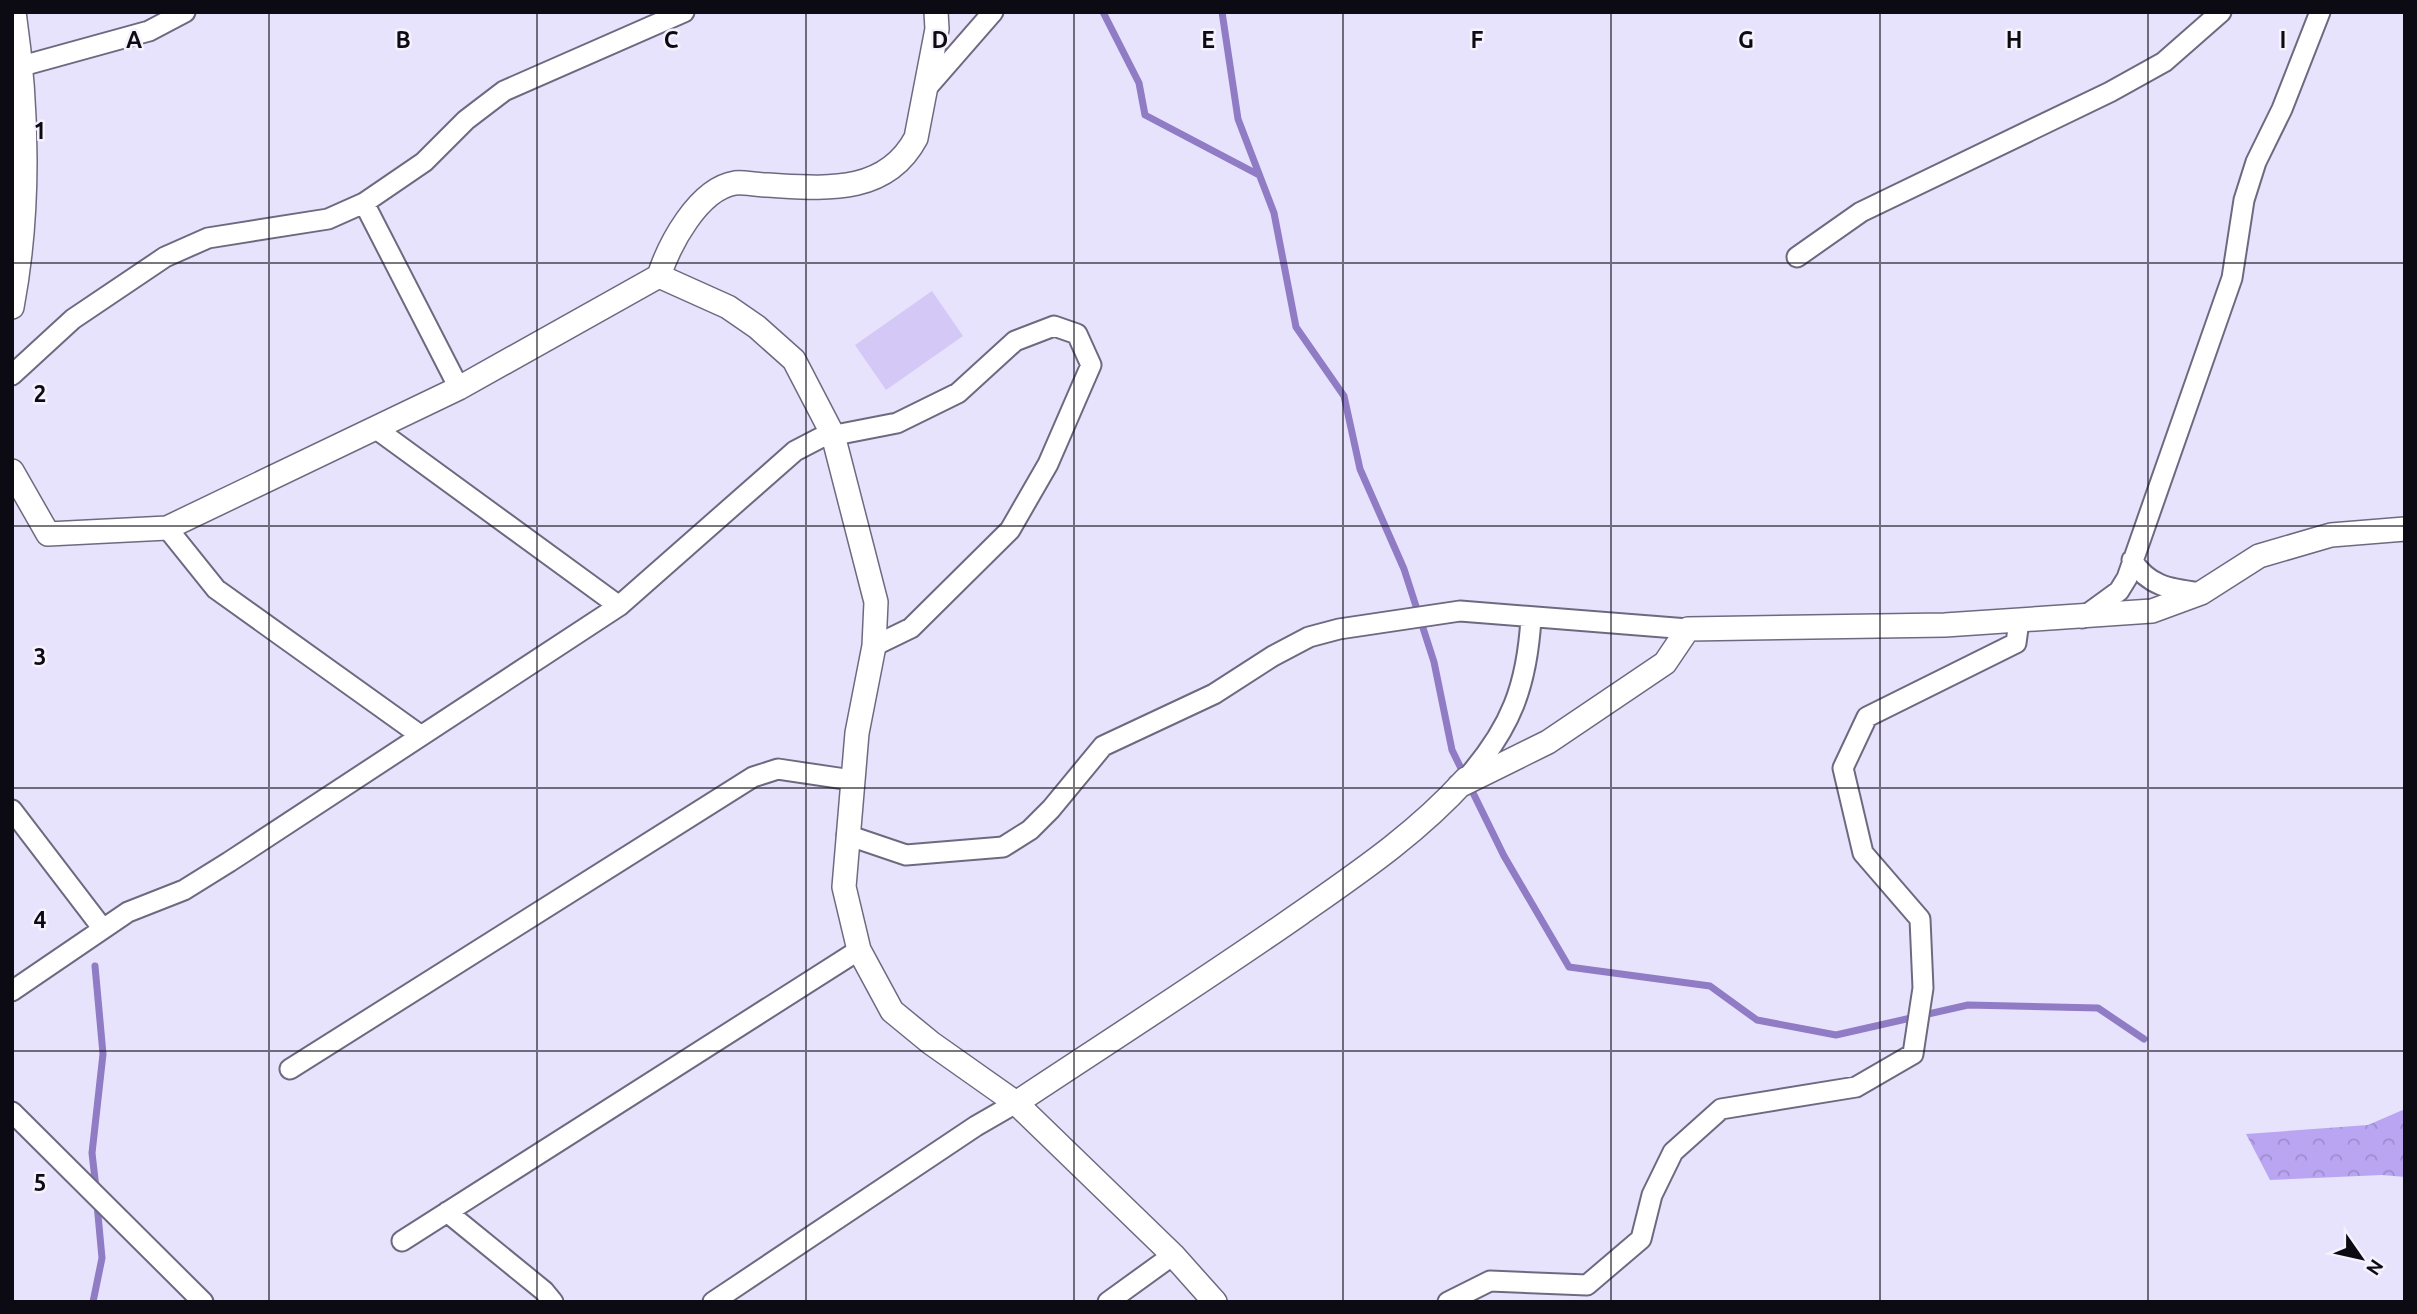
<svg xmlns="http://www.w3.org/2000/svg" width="2417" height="1314" font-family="Ubuntu,sans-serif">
  <defs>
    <pattern id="forest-crowns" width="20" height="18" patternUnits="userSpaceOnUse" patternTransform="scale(1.75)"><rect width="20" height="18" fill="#b9a5f1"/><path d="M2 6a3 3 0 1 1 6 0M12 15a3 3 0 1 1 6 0" fill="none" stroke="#9e8dce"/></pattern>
  </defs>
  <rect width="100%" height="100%" fill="#e8e3fd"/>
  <!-- forest -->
  <path fill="url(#forest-crowns)" d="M 2405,1109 L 2405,1177 L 2382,1175 L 2270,1180 L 2246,1134 L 2368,1125 Z"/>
  <!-- pitch -->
  <path fill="#d4c9f6" d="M 932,291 L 963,336 L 886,390 L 855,345 Z"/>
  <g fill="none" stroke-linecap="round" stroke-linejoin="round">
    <!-- stream -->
    <path stroke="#907bc5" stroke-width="7" d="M 1103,12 L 1139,83 L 1145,115 L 1259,175
      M 1222,12 L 1238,119 L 1274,213 L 1296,327 L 1344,396 L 1360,469 L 1404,569 L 1434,662 L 1452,750 L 1504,856 L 1569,967 L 1710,986 L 1757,1020 L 1836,1035 L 1968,1005 L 2098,1008 L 2144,1039
      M 95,966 L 103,1054 L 92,1153 L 96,1188
      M 93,1302 L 102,1258 L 97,1204"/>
    <!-- minor casing -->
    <g stroke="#6f6980" stroke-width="23">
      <path id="minor" d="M 22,66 L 149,31 L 185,12
        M 925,90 L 993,12
        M 364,203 L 459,388
        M 1797,257 L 1861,212 L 2110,92 L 2164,62 L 2221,12
        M 12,375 L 73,319 L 165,257 L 208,238 L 328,219 L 364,203 L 424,162 L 466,120 L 504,91 L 684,12
        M 375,428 L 619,606
        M 167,528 L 216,589 L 420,735
        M 2132,560 C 2149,587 2171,589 2201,593
        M 2082,618 L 2119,591 L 2127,578 L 2232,278 L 2244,200 L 2256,162 L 2282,109 L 2320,12
        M 1466,779 C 1511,728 1527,686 1531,618
        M 12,810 L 103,929
        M 847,835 L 906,855 L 1003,847 L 1030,830 L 1051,809 L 1103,746 L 1214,694 L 1273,656 L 1309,637 L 1339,629 L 1460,611 L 1688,629
        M 12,991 L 128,912 L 184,890 L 229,862 L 619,606 L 795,451 L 820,438 L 897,423 L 958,393 L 1015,341 L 1054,326 L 1077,334 L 1091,365 L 1048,464 L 1010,530 L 911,628 L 874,646
        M 290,1069 L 753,777 L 778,769 L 852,780
        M 12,1112 L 203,1302
        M 447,1212 L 544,1291 L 553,1302
        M 402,1241 L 859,950
        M 713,1302 L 976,1126 L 1016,1103
        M 1108,1302 L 1173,1255
        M 1448,1302 L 1490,1281 L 1587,1285 L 1641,1239 L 1652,1195 L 1673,1152 L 1721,1109 L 1856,1087 L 1913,1054 L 1923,988 L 1920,919 L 1863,853 L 1843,768 L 1867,717 L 2016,643 L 2019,621"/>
    </g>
    <!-- tertiary casing -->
    <g stroke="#6f6980" stroke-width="26">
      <path id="tertiary" d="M 659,276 L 728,307 L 757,327 L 794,360 L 833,435 L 876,602 L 874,646 L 857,733 L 844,887 L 859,950 L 892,1011 L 931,1043 L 1016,1103 L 1173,1255 L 1215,1302
        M 12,307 C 30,212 28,108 14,12
        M 12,471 L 48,534 L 167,528 L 459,388 L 659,276 C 669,245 698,189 735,183 C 744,182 757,185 767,185 C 823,188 885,196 916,138 L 937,29 L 936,12
        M 1459,786 L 1548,742 L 1665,663 L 1688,629 L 1945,625 L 2152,611 L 2201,593 L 2259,556 L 2331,535 L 2405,529
        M 1016,1103 C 1111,1040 1208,978 1301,913 C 1361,871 1417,833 1466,779"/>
    </g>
    <!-- minor -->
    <use href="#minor" stroke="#fff" stroke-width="19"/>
    <!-- tertiary -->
    <use href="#tertiary" stroke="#fff" stroke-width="23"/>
  </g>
  <!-- grid -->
  <path fill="none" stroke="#0c0a13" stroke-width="2" stroke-opacity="0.55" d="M 269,12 L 269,1302M 537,12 L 537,1302M 806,12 L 806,1302M 1074,12 L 1074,1302M 1343,12 L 1343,1302M 1611,12 L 1611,1302M 1880,12 L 1880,1302M 2148,12 L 2148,1302M 12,263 L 2405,263M 12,526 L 2405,526M 12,788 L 2405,788M 12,1051 L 2405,1051"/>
  <g font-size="23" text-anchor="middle" font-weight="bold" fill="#0c0a13" stroke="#f5f2fd" stroke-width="5" stroke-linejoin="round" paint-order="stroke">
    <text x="134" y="48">A</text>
    <text x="403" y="48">B</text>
    <text x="671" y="48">C</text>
    <text x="940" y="48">D</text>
    <text x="1208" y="48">E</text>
    <text x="1477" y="48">F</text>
    <text x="1746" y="48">G</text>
    <text x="2014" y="48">H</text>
    <text x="2283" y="48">I</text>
    <text x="40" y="139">1</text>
    <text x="40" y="402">2</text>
    <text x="40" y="665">3</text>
    <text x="40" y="928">4</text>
    <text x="40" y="1191">5</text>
  </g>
  <!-- border -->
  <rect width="2417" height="1314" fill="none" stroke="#0c0a13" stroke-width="28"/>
  <!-- north arrow -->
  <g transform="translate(2361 1258) rotate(124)" stroke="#f5f2fd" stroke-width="5" paint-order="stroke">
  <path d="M0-5L12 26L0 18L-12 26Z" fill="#0c0a13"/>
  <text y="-10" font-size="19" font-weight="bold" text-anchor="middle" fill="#0c0a13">N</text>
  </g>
</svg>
